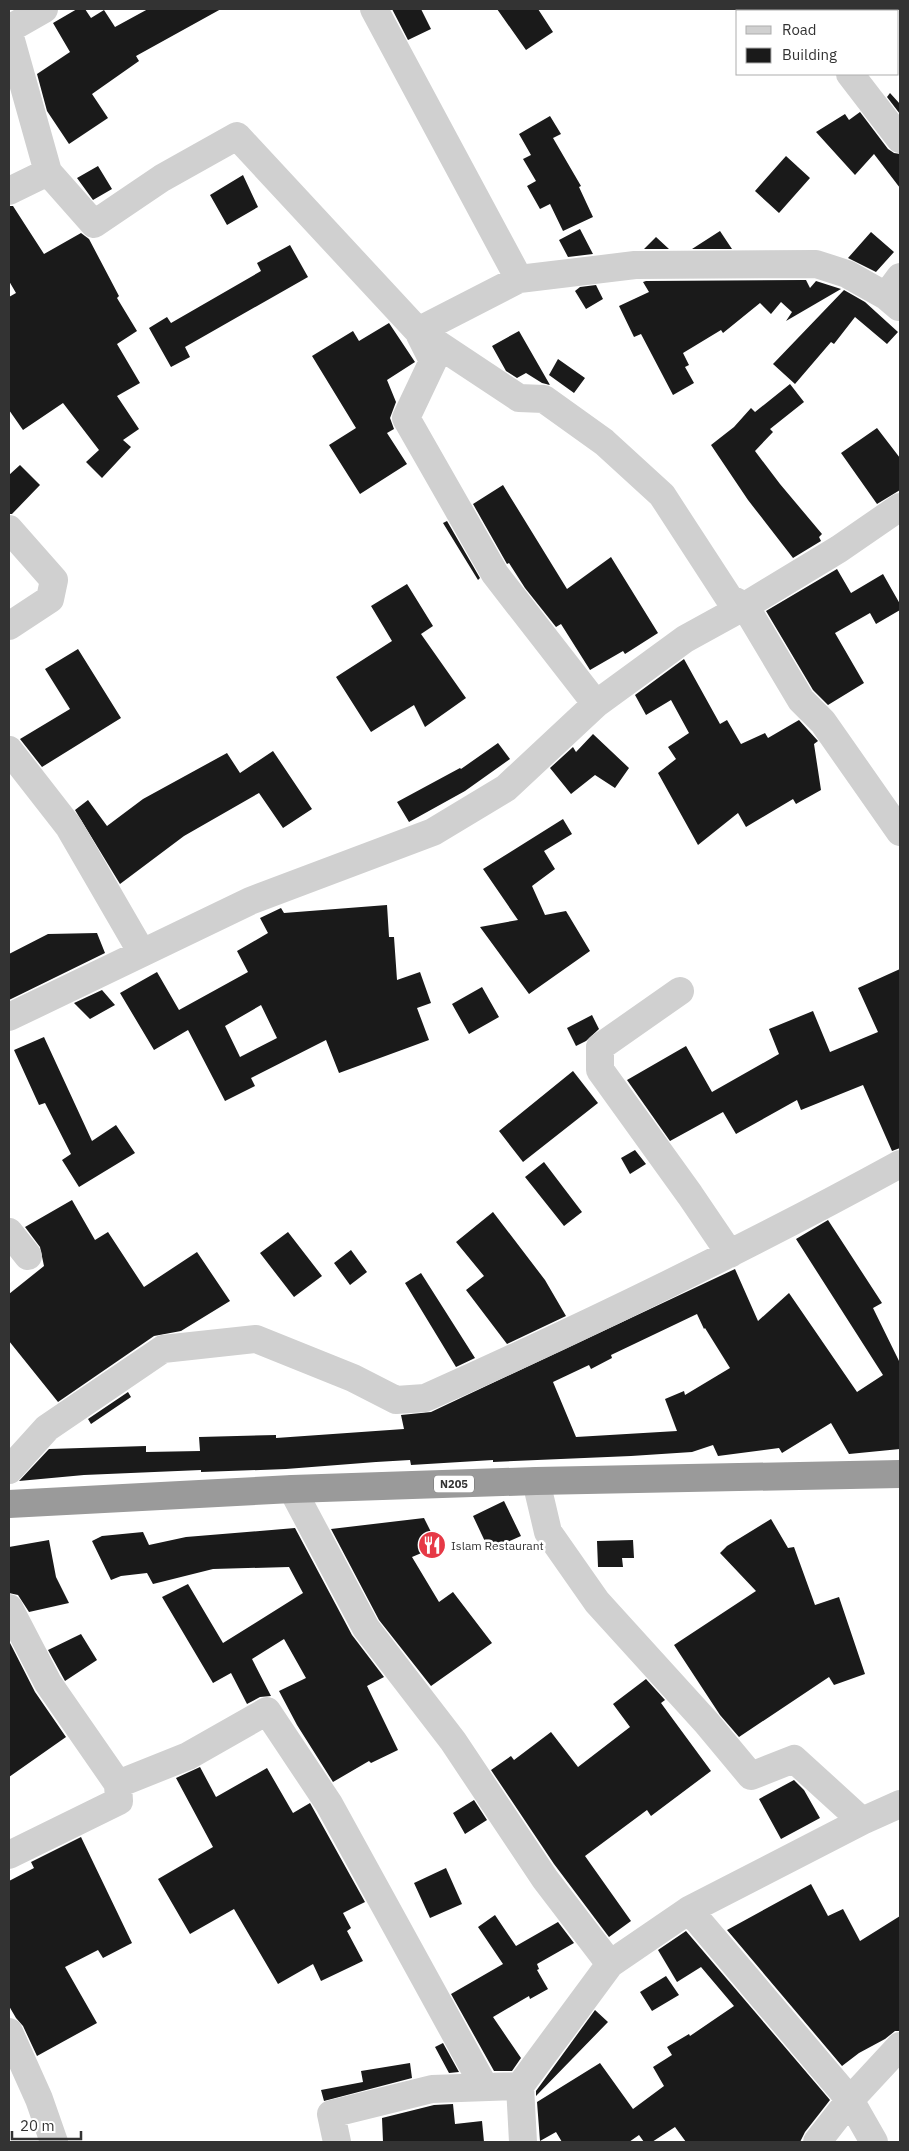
<svg xmlns="http://www.w3.org/2000/svg" width="909" height="2151" font-family="'IBM Plex Sans',sans-serif">
  <rect width="100%" height="100%" fill="#fff"/>
  <!-- building -->
  <path fill="#1a1a1a" fill-rule="evenodd" d="M 77,9 L 85,9 L 91,18 L 104,10 L 115,27 L 148,9 L 221,9 L 136,56 L 139,61 L 92,94 L 108,118 L 69,144 L 47,111 L 37,74 L 70,52 L 53,23 Z
    M 392,9 L 421,9 L 431,29 L 408,40 Z
    M 497,9 L 538,9 L 553,32 L 526,50 Z
    M 890,93 L 900,104 L 900,114 L 887,97 Z
    M 860,112 L 888,149 L 894,153 L 900,154 L 900,188 L 874,154 L 855,175 L 816,132 L 845,114 L 849,120 Z
    M 550,116 L 561,134 L 553,138 L 581,186 L 579,187 L 593,217 L 563,231 L 550,204 L 540,209 L 527,186 L 536,181 L 523,159 L 531,155 L 519,134 Z
    M 786,156 L 810,178 L 779,213 L 755,191 Z
    M 98,166 L 112,189 L 93,200 L 77,178 Z
    M 243,175 L 258,207 L 227,225 L 210,195 Z
    M 9,206 L 13,206 L 44,254 L 81,233 L 89,239 L 119,296 L 117,298 L 137,331 L 117,344 L 140,383 L 117,396 L 139,429 L 123,440 L 131,447 L 102,478 L 86,462 L 99,450 L 63,403 L 23,430 L 9,410 L 9,297 L 16,293 L 9,281 Z
    M 580,229 L 593,254 L 568,257 L 559,240 Z
    M 720,231 L 732,249 L 692,249 Z
    M 871,232 L 894,252 L 876,272 L 848,258 Z
    M 656,237 L 669,249 L 644,249 Z
    M 290,245 L 308,277 L 185,347 L 190,357 L 171,367 L 149,328 L 167,317 L 171,323 L 261,271 L 257,263 Z
    M 806,280 L 810,288 L 816,281 L 841,289 L 786,321 L 792,312 L 781,302 L 771,314 L 760,303 L 723,333 L 721,330 L 683,353 L 689,365 L 685,367 L 694,383 L 673,395 L 641,334 L 634,337 L 619,306 L 649,292 L 643,282 L 646,281 Z
    M 596,285 L 603,299 L 586,309 L 575,291 L 580,287 Z
    M 844,290 L 865,302 L 898,332 L 887,344 L 855,317 L 834,344 L 831,342 L 795,384 L 773,364 Z
    M 389,323 L 415,362 L 387,380 L 396,402 L 390,418 L 394,429 L 387,433 L 407,464 L 360,494 L 329,445 L 356,428 L 312,356 L 353,331 L 359,341 Z
    M 519,331 L 550,385 L 542,383 L 526,373 L 517,378 L 506,371 L 492,346 Z
    M 558,359 L 585,378 L 574,393 L 549,375 Z
    M 790,384 L 804,402 L 770,429 L 773,432 L 755,451 L 780,484 L 822,534 L 819,537 L 821,541 L 793,558 L 748,500 L 711,445 L 734,427 L 751,408 L 755,412 Z
    M 877,428 L 900,458 L 900,490 L 877,504 L 841,453 Z
    M 20,465 L 40,485 L 12,514 L 9,514 L 9,475 Z
    M 503,485 L 567,589 L 611,557 L 658,633 L 625,654 L 623,651 L 590,670 L 561,624 L 556,627 L 525,588 L 509,563 L 507,564 L 473,504 Z
    M 447,521 L 480,578 L 478,580 L 443,523 Z
    M 837,569 L 851,593 L 883,574 L 900,604 L 900,610 L 876,624 L 870,613 L 835,633 L 864,683 L 828,705 L 813,690 L 766,611 Z
    M 407,584 L 433,626 L 421,634 L 466,698 L 425,727 L 414,705 L 371,732 L 336,677 L 392,641 L 371,606 Z
    M 78,649 L 121,718 L 42,767 L 20,739 L 70,709 L 45,669 Z
    M 684,659 L 720,724 L 727,720 L 741,744 L 765,733 L 768,738 L 799,720 L 818,741 L 814,744 L 821,790 L 796,804 L 793,799 L 746,827 L 738,813 L 698,845 L 658,773 L 676,759 L 668,747 L 689,733 L 671,700 L 646,715 L 635,695 Z
    M 593,734 L 629,768 L 615,788 L 595,775 L 571,794 L 550,768 L 573,747 L 576,752 Z
    M 498,743 L 510,759 L 465,791 L 409,822 L 397,802 L 460,768 L 461,769 Z
    M 273,751 L 312,809 L 283,828 L 259,793 L 184,836 L 120,884 L 75,810 L 88,800 L 107,826 L 143,799 L 227,753 L 240,773 Z
    M 563,819 L 572,834 L 544,851 L 555,869 L 532,886 L 545,915 L 566,911 L 590,951 L 529,994 L 480,927 L 518,920 L 483,869 Z
    M 387,905 L 389,937 L 394,937 L 397,980 L 420,972 L 431,1003 L 417,1008 L 429,1040 L 339,1073 L 326,1040 L 251,1078 L 255,1086 L 225,1101 L 188,1030 L 154,1050 L 120,993 L 157,972 L 179,1010 L 248,972 L 237,951 L 268,933 L 260,918 L 281,908 L 284,913 ZM 261,1005 L 277,1038 L 240,1057 L 225,1026 Z
    M 97,933 L 105,953 L 9,1000 L 9,954 L 48,934 Z
    M 900,969 L 900,1148 L 892,1151 L 863,1085 L 801,1110 L 797,1100 L 736,1134 L 723,1112 L 670,1141 L 627,1080 L 686,1046 L 712,1092 L 779,1054 L 769,1029 L 813,1011 L 830,1052 L 878,1032 L 858,988 Z
    M 482,987 L 499,1017 L 469,1034 L 452,1004 Z
    M 102,990 L 115,1005 L 90,1019 L 74,1003 Z
    M 592,1015 L 599,1029 L 586,1041 L 576,1046 L 567,1028 Z
    M 44,1037 L 92,1141 L 116,1125 L 135,1153 L 79,1187 L 62,1160 L 71,1154 L 45,1103 L 39,1105 L 14,1050 Z
    M 573,1071 L 598,1103 L 523,1162 L 499,1131 Z
    M 635,1150 L 646,1164 L 630,1174 L 621,1158 Z
    M 544,1162 L 582,1212 L 564,1226 L 525,1177 Z
    M 72,1200 L 95,1240 L 108,1232 L 144,1287 L 197,1252 L 230,1301 L 181,1331 L 154,1336 L 58,1402 L 9,1341 L 9,1294 L 44,1266 L 40,1247 L 25,1227 Z
    M 493,1212 L 545,1280 L 566,1316 L 507,1344 L 466,1290 L 484,1276 L 456,1242 Z
    M 828,1220 L 882,1303 L 873,1308 L 900,1363 L 900,1449 L 849,1454 L 831,1423 L 782,1453 L 779,1448 L 718,1456 L 713,1445 L 692,1452 L 631,1456 L 493,1462 L 493,1460 L 411,1465 L 410,1460 L 376,1462 L 286,1469 L 201,1472 L 201,1470 L 84,1475 L 19,1481 L 49,1449 L 146,1446 L 146,1452 L 200,1451 L 199,1437 L 276,1435 L 276,1438 L 404,1429 L 401,1415 L 431,1412 L 735,1269 L 758,1321 L 789,1293 L 857,1392 L 883,1375 L 796,1239 ZM 697,1314 L 704,1329 L 705,1328 L 730,1368 L 685,1395 L 684,1391 L 665,1399 L 677,1431 L 576,1437 L 553,1382 L 589,1365 L 591,1369 L 612,1358 L 611,1355 Z
    M 288,1232 L 322,1276 L 294,1297 L 260,1253 Z
    M 351,1250 L 367,1272 L 350,1285 L 334,1263 Z
    M 421,1273 L 475,1358 L 456,1367 L 405,1283 Z
    M 128,1392 L 131,1397 L 91,1424 L 88,1419 Z
    M 504,1501 L 521,1536 L 489,1550 L 473,1516 Z
    M 424,1518 L 438,1546 L 412,1557 L 439,1602 L 453,1592 L 492,1643 L 431,1686 L 379,1620 L 331,1529 Z
    M 771,1519 L 788,1548 L 794,1547 L 815,1605 L 839,1597 L 865,1674 L 834,1685 L 829,1677 L 739,1737 L 720,1715 L 674,1645 L 756,1591 L 720,1553 L 727,1546 Z
    M 295,1528 L 352,1635 L 384,1677 L 367,1686 L 398,1750 L 371,1763 L 369,1761 L 333,1782 L 297,1725 L 279,1691 L 306,1678 L 284,1639 L 252,1659 L 271,1696 L 260,1697 L 247,1704 L 231,1673 L 213,1683 L 162,1597 L 188,1584 L 223,1643 L 303,1593 L 289,1567 L 213,1569 L 153,1584 L 147,1573 L 121,1576 L 111,1580 L 92,1541 L 102,1536 L 143,1532 L 149,1545 L 186,1537 Z
    M 49,1540 L 56,1577 L 69,1603 L 29,1612 L 18,1595 L 9,1593 L 9,1547 Z
    M 633,1540 L 634,1558 L 622,1558 L 623,1567 L 598,1567 L 597,1541 Z
    M 81,1634 L 97,1660 L 65,1681 L 48,1650 Z
    M 9,1641 L 35,1692 L 66,1737 L 9,1777 Z
    M 646,1679 L 665,1700 L 661,1703 L 711,1771 L 651,1816 L 647,1810 L 585,1856 L 631,1921 L 609,1937 L 554,1864 L 491,1770 L 511,1756 L 514,1760 L 551,1732 L 578,1767 L 630,1727 L 613,1704 Z
    M 200,1767 L 216,1797 L 267,1768 L 293,1813 L 310,1803 L 365,1902 L 343,1913 L 351,1928 L 347,1931 L 363,1961 L 321,1981 L 313,1964 L 278,1984 L 234,1909 L 190,1934 L 158,1879 L 213,1847 L 176,1778 Z
    M 794,1780 L 804,1790 L 820,1818 L 781,1839 L 759,1799 Z
    M 474,1800 L 487,1820 L 465,1834 L 453,1813 Z
    M 81,1837 L 132,1943 L 103,1958 L 98,1950 L 65,1967 L 97,2023 L 37,2056 L 23,2026 L 16,2018 L 9,2006 L 9,1881 L 34,1868 L 31,1862 Z
    M 446,1868 L 462,1904 L 430,1918 L 414,1883 Z
    M 811,1884 L 828,1916 L 843,1909 L 860,1941 L 900,1916 L 900,2031 L 895,2031 L 885,2039 L 859,2053 L 842,2066 L 727,1930 Z
    M 495,1915 L 516,1946 L 558,1922 L 574,1943 L 537,1964 L 539,1969 L 537,1970 L 548,1989 L 530,1999 L 529,1996 L 493,2017 L 521,2058 L 512,2071 L 494,2071 L 451,1994 L 503,1964 L 478,1927 Z
    M 686,1931 L 830,2100 L 805,2132 L 800,2142 L 686,2142 L 675,2127 L 652,2142 L 644,2142 L 639,2135 L 629,2142 L 562,2142 L 556,2132 L 540,2141 L 537,2102 L 600,2063 L 633,2109 L 664,2086 L 653,2067 L 672,2055 L 667,2047 L 689,2034 L 690,2036 L 734,2006 L 701,1967 L 677,1982 L 658,1950 Z
    M 666,1976 L 679,1995 L 652,2011 L 640,1992 Z
    M 595,2010 L 608,2022 L 536,2096 L 536,2091 Z
    M 443,2043 L 459,2072 L 449,2073 L 435,2047 Z
    M 410,2063 L 412,2078 L 324,2101 L 321,2090 L 363,2082 L 361,2071 Z
    M 453,2104 L 455,2124 L 482,2121 L 484,2142 L 383,2142 L 382,2118 L 434,2105 Z"/>
  <g fill="none" stroke-linecap="round" stroke-linejoin="round">
    <!-- minor -->
    <path stroke="#d0d0d0" stroke-width="28" d="M 374,9 L 519,279
      M 800,9 L 802,11
      M 9,29 L 44,9
      M 9,33 L 48,172
      M 850,74 L 900,139
      M 9,191 L 48,172 L 94,224 L 162,178 L 237,136 L 418,331 L 519,398 L 544,399 L 604,442 L 662,495 L 729,598 L 745,606 L 801,700 L 823,722 L 900,832
      M 899,307 L 886,296 L 900,277
      M 418,331 L 519,279 L 635,265 L 816,264 L 847,274 L 886,296
      M 418,331 L 433,361 L 406,418 L 495,574 L 596,704
      M 9,529 L 54,580 L 50,599 L 9,626
      M 9,750 L 69,827 L 142,953
      M 680,991 L 600,1047 L 600,1070 L 690,1195 L 730,1254
      M 9,1017 L 250,901 L 433,832 L 506,788 L 596,704 L 685,639 L 745,606 L 839,549 L 900,507
      M 9,1232 L 28,1256
      M 9,1470 L 47,1428 L 163,1349 L 256,1339 L 353,1378 L 396,1400 L 425,1398 C 586,1326 745,1249 900,1164
      M 536,1481 L 548,1532 L 597,1602 L 706,1722 L 751,1776 L 794,1759 L 862,1821
      M 292,1489 L 366,1628 L 453,1741 L 545,1879 L 610,1964 L 689,1910 L 850,2100 L 874,2142
      M 9,1608 L 48,1683 L 118,1784 L 119,1801 L 9,1855
      M 118,1784 L 188,1756 L 267,1711 L 329,1804 L 484,2086
      M 689,1910 L 862,1821 L 900,1804
      M 9,2032 L 39,2099 L 54,2142
      M 337,2142 L 331,2114 L 432,2089 L 520,2086
      M 523,2142 L 520,2086 L 610,1964
      M 817,2142 L 850,2100 L 900,2046"/>
    <!-- highway -->
    <path stroke="#9a9a9a" stroke-width="28" d="M 9,1504 L 292,1489 L 536,1481 L 900,1474"/>
  </g>
  <!-- icons -->
  <defs>
    <g id="restaurant-disc" transform="scale(1.4375)"><circle r="9.5" fill="#e63946" stroke="#fff"/><path d="M-5-6h1v4h1v-4h1v4h1v-4h1v5L-1.5 .5V6h-2V.5L-5-1ZM5-6V6H3V1.5H1.5Q1.5-4 5-6Z" fill="#fff"/></g>
  </defs>
  <g fill-rule="evenodd">
    <use href="#restaurant-disc" x="432" y="1545"/>
  </g>
  <g text-anchor="middle" dominant-baseline="central" stroke-width="5" stroke-linejoin="round" paint-order="stroke">
    <!-- shield labels -->
    <rect fill="#fff" stroke="#707070" stroke-width="1" x="434" y="1475.5" width="40" height="17" rx="4"/>
    <g font-size="11" font-weight="bold" fill="#333">
      <text x="454" y="1484">N205</text>
    </g>
    <!-- poi labels -->
    <g font-size="12" fill="#333" stroke="#fff" text-anchor="start">
      <text x="451" y="1545">Islam Restaurant</text>
    </g>
  </g>
  <!-- border -->
  <rect width="909" height="2151" fill="none" stroke="#333333" stroke-width="20"/>
  <!-- legend -->
  <rect x="736" y="10" width="162" height="65" fill="#ffffff" stroke="#adadad"/>
  <rect x="746" y="26" width="25" height="8" fill="#d0d0d0" stroke="#adadad"/>
  <text x="782" y="35" font-size="15" fill="#333333">Road</text>
  <rect x="746" y="48" width="25" height="15" fill="#1a1a1a" stroke="#adadad"/>
  <text x="782" y="60" font-size="15" fill="#333333">Building</text>
  <!-- scale -->
  <path d="M12 2131v8h69v-8" fill="none" stroke="#333333" stroke-width="2.5"/>
  <text x="20" y="2131" font-size="15" fill="#333333" stroke="#ffffff" stroke-width="4" paint-order="stroke">20 m</text>
</svg>
